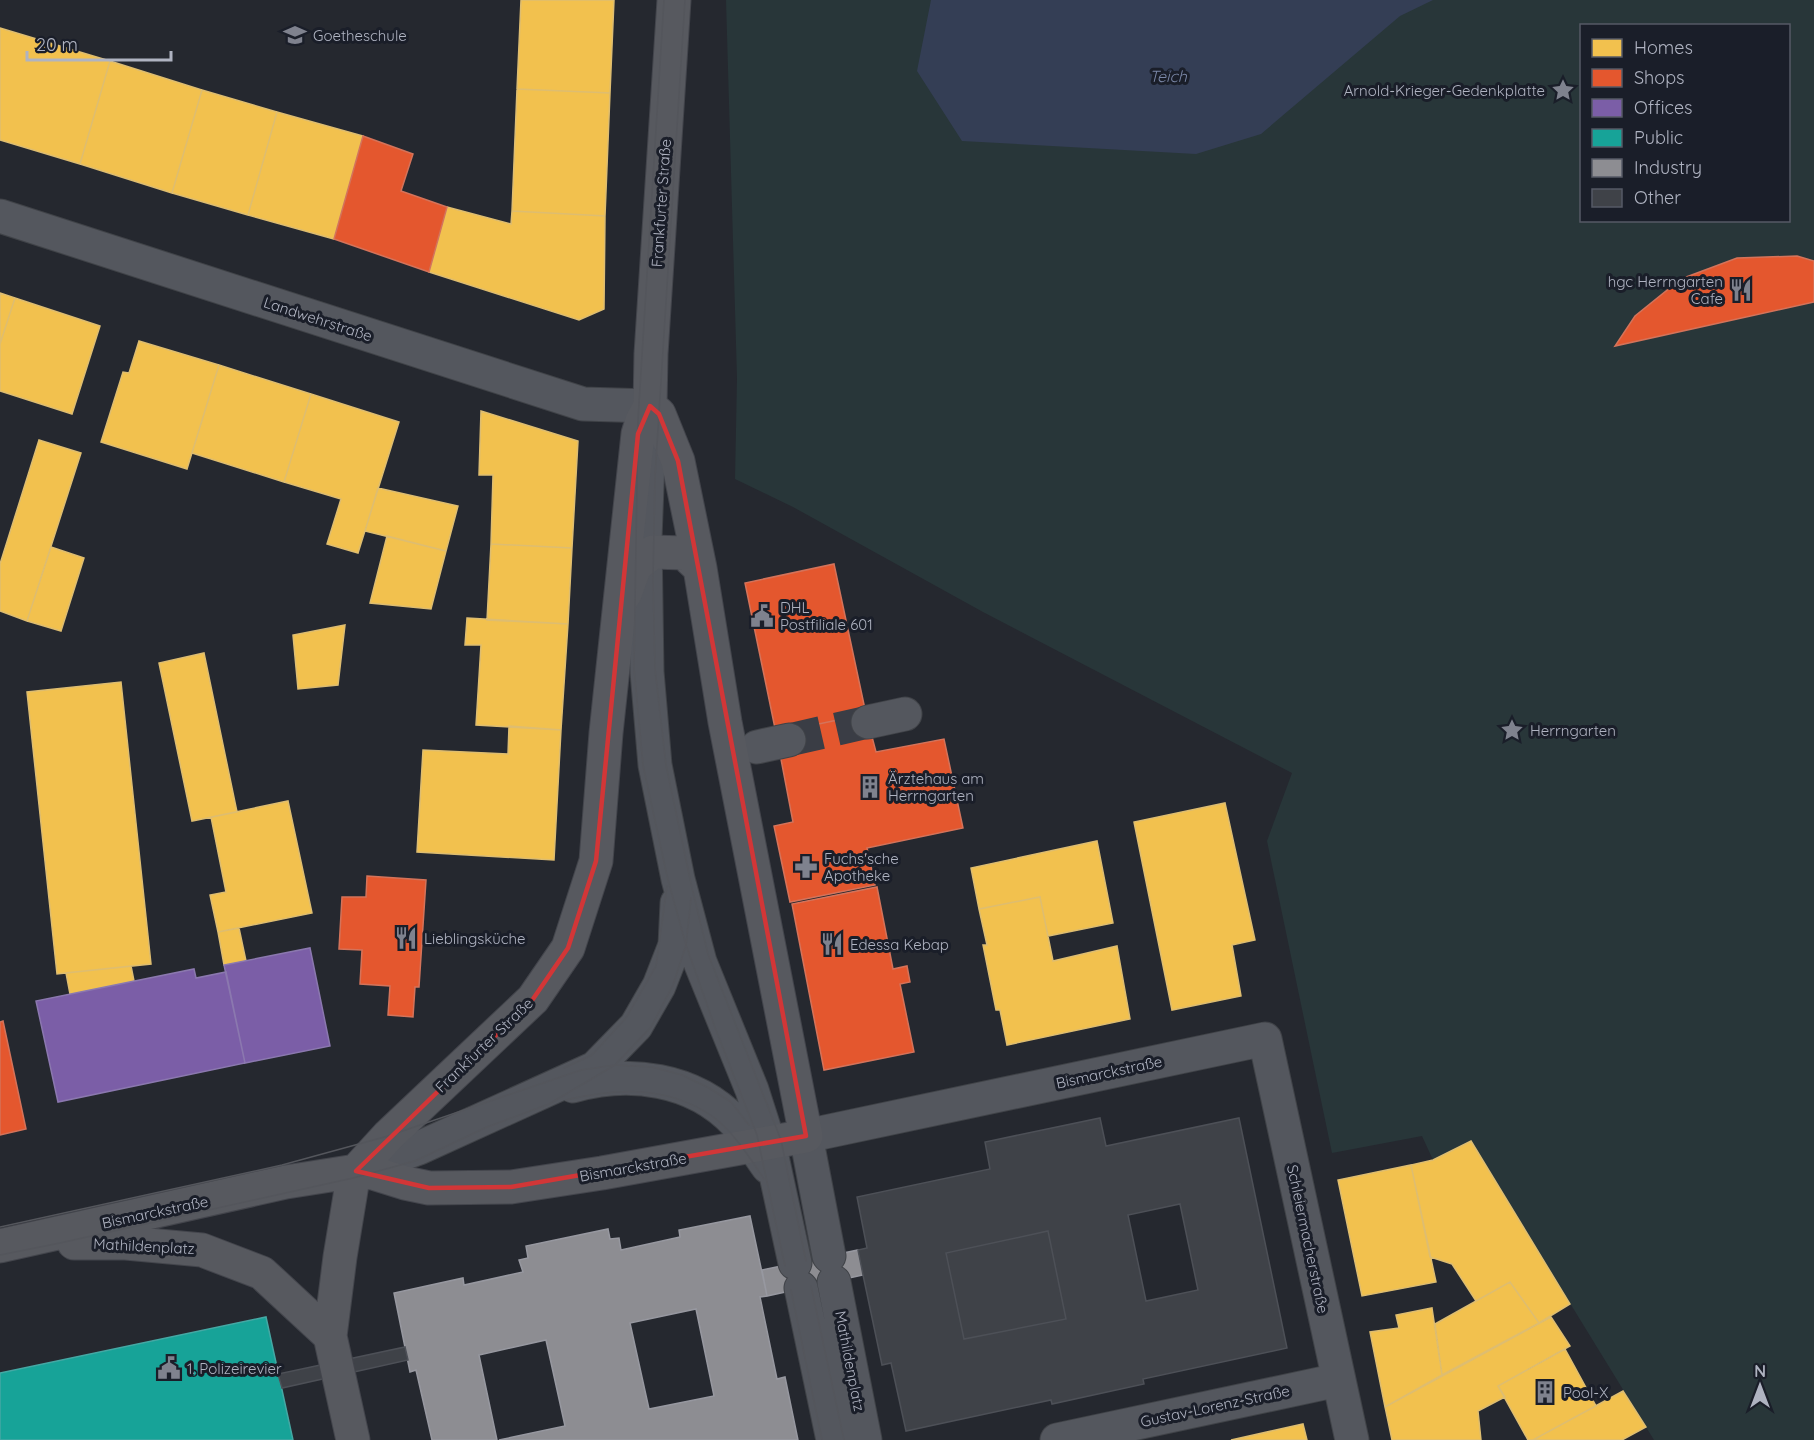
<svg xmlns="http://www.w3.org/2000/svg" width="1814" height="1440" font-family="Quicksand,sans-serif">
  <rect width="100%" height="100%" fill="#25282f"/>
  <!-- green -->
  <path fill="#283639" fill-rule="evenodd" d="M 726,0 L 1814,0 L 1814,1440 L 1654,1440 L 1471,1142 L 1433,1160 L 1422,1136 L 1332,1153 L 1267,841 L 1292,773 L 983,612 L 793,507 L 735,479 L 737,378 ZM 1582,26 L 1788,26 L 1788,220 L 1582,220 Z"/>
  <!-- water -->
  <path fill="#343e55" d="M 931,0 L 1433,0 L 1400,16 L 1261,134 L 1196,154 L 962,141 L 917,71 Z"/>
  <!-- homes -->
  <path fill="#f2c14e" stroke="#debd70" stroke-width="1.5" d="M 521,0 L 614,0 L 610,93 L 517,89 Z
    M 0,28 L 110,61 L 80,164 L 0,140 Z
    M 110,61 L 202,90 L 172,193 L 80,164 Z
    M 517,89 L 610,93 L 605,216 L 512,211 Z
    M 202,90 L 277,112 L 248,215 L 172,193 Z
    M 277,112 L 363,136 L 334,239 L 248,215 Z
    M 447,207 L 511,224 L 512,211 L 605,216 L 604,309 L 579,320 L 429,272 Z
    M 0,293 L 15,298 L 0,344 Z
    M 15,298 L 100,326 L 72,414 L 0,391 L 0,344 Z
    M 139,341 L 219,365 L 187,469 L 101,442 L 123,372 L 129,373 Z
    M 219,365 L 311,394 L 284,482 L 192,453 Z
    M 311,394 L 399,422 L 358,553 L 327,544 L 341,499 L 284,482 Z
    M 481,411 L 578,441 L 572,548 L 491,544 L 493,475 L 479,475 Z
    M 39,440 L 81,453 L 27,621 L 0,611 L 0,564 Z
    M 378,488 L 458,506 L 446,551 L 365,531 Z
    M 387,536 L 446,551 L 431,609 L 370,603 Z
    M 491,544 L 572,548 L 568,624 L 487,620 Z
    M 51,547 L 84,558 L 61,631 L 27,621 Z
    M 467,618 L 568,624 L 561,730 L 476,725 L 481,645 L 465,645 Z
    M 345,625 L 338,685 L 298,689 L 293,635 Z
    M 204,653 L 237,812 L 192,821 L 159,663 Z
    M 121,682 L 151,964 L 57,974 L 27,692 Z
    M 509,726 L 561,730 L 554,860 L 417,852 L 423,750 L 508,754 Z
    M 288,801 L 312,913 L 218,932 L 210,895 L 226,892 L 211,817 Z
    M 1225,803 L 1255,940 L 1232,945 L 1241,996 L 1172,1010 L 1134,822 Z
    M 1097,841 L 1113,923 L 1048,936 L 1040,897 L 979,909 L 971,868 Z
    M 1040,897 L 1053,961 L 1117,946 L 1130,1019 L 1007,1045 L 1000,1010 L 996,1010 L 983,945 L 987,945 L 979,909 Z
    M 239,928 L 246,961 L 224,965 L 218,932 Z
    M 131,966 L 134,981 L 70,994 L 66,973 Z
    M 1471,1141 L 1570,1304 L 1539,1323 L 1510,1282 L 1476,1301 L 1452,1264 L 1430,1257 L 1411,1165 L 1433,1160 Z
    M 1411,1165 L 1436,1282 L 1362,1296 L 1338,1180 Z
    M 1510,1282 L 1539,1323 L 1442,1375 L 1435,1324 Z
    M 1432,1308 L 1442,1375 L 1385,1407 L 1370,1332 L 1399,1328 L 1396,1315 Z
    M 1551,1317 L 1570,1346 L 1498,1386 L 1505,1397 L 1478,1411 L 1481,1440 L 1392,1440 L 1385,1407 Z
    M 1565,1349 L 1596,1406 L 1533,1440 L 1528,1440 L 1498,1386 Z
    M 1623,1391 L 1646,1427 L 1622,1440 L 1533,1440 Z
    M 1303,1424 L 1307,1440 L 1231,1440 Z"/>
  <!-- shops -->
  <path fill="#e4572e" stroke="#d4735a" stroke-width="1.5" d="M 363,136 L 413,154 L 401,191 L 447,207 L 429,272 L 334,239 Z
    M 1797,256 L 1814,261 L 1814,302 L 1615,346 L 1635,316 L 1681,279 L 1737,258 Z
    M 834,564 L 866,714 L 776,733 L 745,583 Z
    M 866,714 L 876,752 L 944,739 L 963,828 L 867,848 L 875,885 L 790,902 L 774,826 L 793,822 L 776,733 Z
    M 367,876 L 426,880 L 419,987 L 415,987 L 413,1017 L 388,1015 L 390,986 L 360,984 L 362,950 L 339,949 L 342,897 L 366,897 Z
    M 877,887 L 893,969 L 907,966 L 910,982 L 900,984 L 914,1052 L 824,1070 L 792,904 Z
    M 3,1021 L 26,1129 L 0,1135 L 0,1022 Z"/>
  <!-- offices -->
  <path fill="#7b5ea7" stroke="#8b78af" stroke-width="1.5" d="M 310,948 L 330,1046 L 245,1063 L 224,965 Z
    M 194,969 L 196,978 L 226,972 L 245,1063 L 58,1102 L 36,1001 Z"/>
  <!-- public -->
  <path fill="#17a398" stroke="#45a8a4" stroke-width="1.5" d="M 266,1317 L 293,1440 L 0,1440 L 0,1373 Z"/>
  <!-- industry -->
  <path fill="#8d8d92" stroke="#9798a0" stroke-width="1.5" fill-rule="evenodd" d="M 750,1216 L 767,1296 L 760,1297 L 777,1379 L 785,1377 L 798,1440 L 499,1440 L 565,1426 L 546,1340 L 479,1355 L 497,1440 L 432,1440 L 416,1370 L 410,1372 L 394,1293 L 463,1278 L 464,1285 L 523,1272 L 519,1260 L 528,1258 L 526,1246 L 608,1229 L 610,1239 L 619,1238 L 621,1250 L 680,1237 L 679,1230 ZM 696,1309 L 714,1396 L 649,1409 L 630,1323 Z
    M 858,1250 L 863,1275 L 767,1296 L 762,1270 Z"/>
  <!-- building -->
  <path fill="#3f4248" stroke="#4d5057" stroke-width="1.5" fill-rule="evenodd" d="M 1100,1118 L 1106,1146 L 1239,1118 L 1287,1348 L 1143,1379 L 1144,1384 L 1052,1404 L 1051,1400 L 906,1431 L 891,1363 L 882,1365 L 863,1275 L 858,1250 L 867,1248 L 857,1197 L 990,1169 L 985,1142 ZM 1180,1204 L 1198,1290 L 1146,1301 L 1128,1215 ZM 1048,1231 L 1066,1319 L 964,1339 L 946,1253 Z
    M 1048,1231 L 1066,1319 L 964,1339 L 946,1253 Z
    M 405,1347 L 408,1360 L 282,1388 L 278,1374 Z"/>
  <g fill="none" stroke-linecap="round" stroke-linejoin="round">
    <!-- minor-tunnel -->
    <path stroke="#3a3d45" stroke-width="33" stroke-dasharray="33 16" stroke-linecap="butt" d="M 789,740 L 868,722"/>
    <!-- minor casing -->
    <g stroke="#404348" stroke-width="35">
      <path id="minor" d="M 0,216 L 583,404 L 650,406 L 645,539 L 647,672 L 655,765 L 678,879 L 700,962 L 752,1090 L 769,1143 L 795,1263
        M 868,722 L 905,714
        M 757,747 L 789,740
        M 573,1086 C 629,1070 693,1078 735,1122 C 748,1136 757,1152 768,1167
        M 356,1171 L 419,1148 L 595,1068 L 636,1026 L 659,986 L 675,945 L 677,903
        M 829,1256 L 806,1136 L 1265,1039 L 1352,1440
        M 834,1282 L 865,1440
        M 801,1288 L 833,1440
        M 1057,1440 L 1338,1380"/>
    </g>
    <!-- major casing -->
    <g stroke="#43454c" stroke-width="35">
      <path id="major" d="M 625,594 L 635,566 L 653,552 L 684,553 L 700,568
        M 74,1243 L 126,1243 L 202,1250 L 262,1273 L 330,1336
        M 0,1246 L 286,1182 L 356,1171 L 373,1173 L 405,1183 L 429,1188 L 511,1187 L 602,1173 L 806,1136 L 725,722 L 700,568 L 678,461 L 659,414 L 650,406
        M 353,1440 L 330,1336 L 340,1257 L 353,1178 L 356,1171 L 388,1136 L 533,999 L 568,948 L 596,861 L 606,733 L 638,434 L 642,421 L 650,406 L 651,354 L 674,0"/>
    </g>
    <!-- minor -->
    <use href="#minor" stroke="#54575e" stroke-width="33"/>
    <!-- major -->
    <use href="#major" stroke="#57595f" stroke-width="33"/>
    <!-- tram -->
    <path stroke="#54565c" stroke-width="1.5" d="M 664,0 L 638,420 L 634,668 L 643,765 L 668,880 L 686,945 L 716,1030 L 757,1135 L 785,1266
      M 685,0 L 655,477 L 653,580 L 655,669 L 666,765 L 692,888 L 708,954 L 781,1140 L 806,1261
      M 564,1068 L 592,1055 L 626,1018 L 656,966 L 667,886
      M 566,1100 C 617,1088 666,1085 712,1116 C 733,1131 750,1158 764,1179
      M 0,1227 L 282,1165 L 388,1136 L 581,1070 L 615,1065 L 652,1067 L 682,1075 L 709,1088 L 731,1102 L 749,1125
      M 0,1255 L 60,1243 L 353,1178 L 415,1161 L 487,1127 L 549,1104 L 615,1065 L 651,1027 L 673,985 L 686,945 L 691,898
      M 811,1286 L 844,1440
      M 791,1290 L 822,1440"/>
  </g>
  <!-- marked area -->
  <path fill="none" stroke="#d23637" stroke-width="4.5" stroke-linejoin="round" d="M 650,406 L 659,414 L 678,461 L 806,1136 L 511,1187 L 429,1188 L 356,1171 L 533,999 L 568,948 L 596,861 L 638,434 Z"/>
  <!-- icons -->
  <defs>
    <g id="school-bare" transform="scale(1.8)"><path d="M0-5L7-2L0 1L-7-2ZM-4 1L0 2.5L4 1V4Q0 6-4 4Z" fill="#7f828e" stroke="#1a1e29" stroke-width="2.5" paint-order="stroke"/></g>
    <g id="sight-bare" transform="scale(1.8)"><path d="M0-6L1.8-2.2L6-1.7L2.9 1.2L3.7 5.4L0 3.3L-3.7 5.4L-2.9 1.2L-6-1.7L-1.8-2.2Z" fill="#7f828e" stroke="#1a1e29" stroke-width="2.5" paint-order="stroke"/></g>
    <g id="restaurant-bare" transform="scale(1.8)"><path d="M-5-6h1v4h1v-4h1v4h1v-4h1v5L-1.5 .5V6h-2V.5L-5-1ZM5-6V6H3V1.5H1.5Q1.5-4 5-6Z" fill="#7f828e" stroke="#1a1e29" stroke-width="2.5" paint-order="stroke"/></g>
    <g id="civic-bare" transform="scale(1.8)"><path d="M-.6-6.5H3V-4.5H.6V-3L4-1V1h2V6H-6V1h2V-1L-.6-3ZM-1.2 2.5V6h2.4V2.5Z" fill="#7f828e" stroke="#1a1e29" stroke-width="2.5" paint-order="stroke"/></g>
    <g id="building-bare" transform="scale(1.8)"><path d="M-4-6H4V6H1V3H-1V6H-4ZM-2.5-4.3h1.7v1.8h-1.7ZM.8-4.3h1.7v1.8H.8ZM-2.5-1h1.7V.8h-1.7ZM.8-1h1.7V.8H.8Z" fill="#7f828e" stroke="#1a1e29" stroke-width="2.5" paint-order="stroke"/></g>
    <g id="pharmacy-bare" transform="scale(1.8)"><path d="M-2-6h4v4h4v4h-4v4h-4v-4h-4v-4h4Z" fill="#7f828e" stroke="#1a1e29" stroke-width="2.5" paint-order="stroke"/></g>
  </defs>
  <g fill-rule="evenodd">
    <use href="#school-bare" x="295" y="35"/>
    <use href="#sight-bare" x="1563" y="90"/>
    <use href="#restaurant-bare" x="1741" y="290"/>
    <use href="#civic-bare" x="762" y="616"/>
    <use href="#sight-bare" x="1512" y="730"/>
    <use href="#building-bare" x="870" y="787"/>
    <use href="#pharmacy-bare" x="806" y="867"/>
    <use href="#restaurant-bare" x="406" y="938"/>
    <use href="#restaurant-bare" x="832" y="944"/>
    <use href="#civic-bare" x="169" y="1368"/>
    <use href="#building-bare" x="1545" y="1392"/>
  </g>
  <g text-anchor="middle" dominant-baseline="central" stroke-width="6" stroke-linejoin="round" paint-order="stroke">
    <!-- poi labels -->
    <g font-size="15" fill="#afb3c1" stroke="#1a1e29" text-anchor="start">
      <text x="313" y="35">Goetheschule</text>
      <text x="1545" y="90" text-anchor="end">Arnold-Krieger-Gedenkplatte</text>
      <text x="1723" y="281" text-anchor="end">hgc Herrngarten<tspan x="1723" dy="17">Cafe</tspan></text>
      <text x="780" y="607">DHL<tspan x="780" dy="17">Postfiliale 601</tspan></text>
      <text x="1530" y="730">Herrngarten</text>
      <text x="888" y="778">Ärztehaus am<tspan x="888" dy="17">Herrngarten</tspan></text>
      <text x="824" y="858">Fuchs'sche<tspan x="824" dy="17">Apotheke</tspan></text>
      <text x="424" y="938">Lieblingsküche</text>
      <text x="850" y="944">Edessa Kebap</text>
      <text x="187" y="1368">1. Polizeirevier</text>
      <text x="1563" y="1392">Pool-X</text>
    </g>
    <!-- street labels -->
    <g font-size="15" fill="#afb3c1" stroke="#1a1e29">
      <text transform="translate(661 203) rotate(-86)">Frankfurter Straße</text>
      <text transform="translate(318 319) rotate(18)">Landwehrstraße</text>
      <text transform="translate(484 1045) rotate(-44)">Frankfurter Straße</text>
      <text transform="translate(1109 1072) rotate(-12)">Bismarckstraße</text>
      <text transform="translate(633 1167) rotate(-10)">Bismarckstraße</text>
      <text transform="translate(155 1212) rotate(-12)">Bismarckstraße</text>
      <text transform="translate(1308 1239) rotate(78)">Schleiermacherstraße</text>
      <text transform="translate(144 1246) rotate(3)">Mathildenplatz</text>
      <text transform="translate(850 1361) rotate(79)">Mathildenplatz</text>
      <text transform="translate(1215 1406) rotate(-12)">Gustav-Lorenz-Straße</text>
    </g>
    <!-- water labels -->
    <g font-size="16" font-style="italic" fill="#7a87a7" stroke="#1a1e29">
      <text x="1168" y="76">Teich</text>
    </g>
  </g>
  <!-- legend -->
  <rect x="1580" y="24" width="210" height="198" fill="#1a1e29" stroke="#565a66" stroke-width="1.5"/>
  <rect x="1592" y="39" width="30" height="18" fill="#f2c14e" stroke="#565a66" stroke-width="1.5"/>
  <text x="1634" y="54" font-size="18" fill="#afb3c1">Homes</text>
  <rect x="1592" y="69" width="30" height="18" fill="#e4572e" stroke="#565a66" stroke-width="1.5"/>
  <text x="1634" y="84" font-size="18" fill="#afb3c1">Shops</text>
  <rect x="1592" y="99" width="30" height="18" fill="#7b5ea7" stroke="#565a66" stroke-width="1.5"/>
  <text x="1634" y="114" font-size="18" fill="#afb3c1">Offices</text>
  <rect x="1592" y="129" width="30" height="18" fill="#17a398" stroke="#565a66" stroke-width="1.5"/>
  <text x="1634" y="144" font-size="18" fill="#afb3c1">Public</text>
  <rect x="1592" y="159" width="30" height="18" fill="#8d8d92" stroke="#565a66" stroke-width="1.5"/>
  <text x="1634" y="174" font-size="18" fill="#afb3c1">Industry</text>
  <rect x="1592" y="189" width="30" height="18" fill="#3f4248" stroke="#565a66" stroke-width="1.5"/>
  <text x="1634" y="204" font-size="18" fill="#afb3c1">Other</text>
  <!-- north arrow -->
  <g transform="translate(1760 1386)" stroke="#1a1e29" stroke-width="4.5" paint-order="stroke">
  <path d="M0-4.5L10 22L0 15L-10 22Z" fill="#afb3c1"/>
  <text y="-9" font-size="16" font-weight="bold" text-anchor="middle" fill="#afb3c1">N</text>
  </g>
  <!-- scale -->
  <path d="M27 51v9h144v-9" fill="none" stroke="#afb3c1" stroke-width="3"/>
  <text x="36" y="51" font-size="18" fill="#afb3c1" stroke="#1a1e29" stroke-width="4.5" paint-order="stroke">20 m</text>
</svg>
